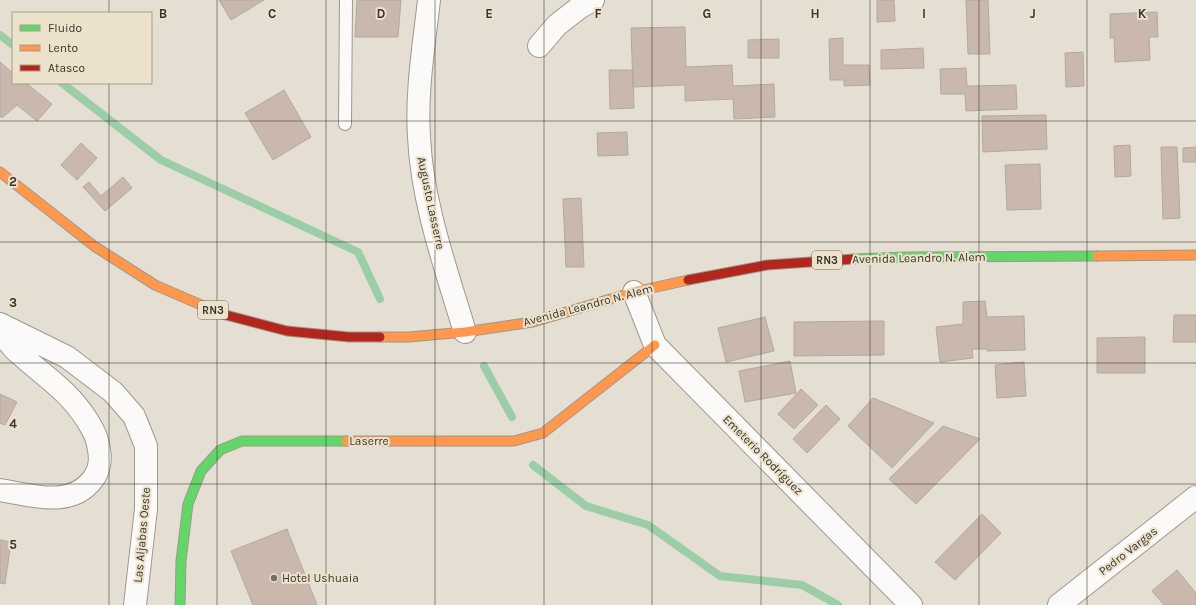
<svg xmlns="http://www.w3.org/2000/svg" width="1196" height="605" font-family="Karla,sans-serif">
  <rect width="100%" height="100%" fill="#e5dfd3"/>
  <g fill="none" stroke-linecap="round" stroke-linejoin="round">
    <!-- stream -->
    <path stroke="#9bcda6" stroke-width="8" d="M 0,35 L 13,45
      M 62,83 L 161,160 L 358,252 L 380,299
      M 484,366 L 512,417
      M 533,465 L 586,506 L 648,525 L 720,576 L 802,585 L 838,605"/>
  </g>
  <!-- building -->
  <path fill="#c9b8ab" stroke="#b0aaa2" d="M 219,0 L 264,0 L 231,20 Z
    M 357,0 L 401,0 L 398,37 L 355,37 Z
    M 877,0 L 894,0 L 895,21 L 877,22 Z
    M 966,0 L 988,0 L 990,54 L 968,54 Z
    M 1157,12 L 1158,37 L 1149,37 L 1150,60 L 1115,62 L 1114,38 L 1110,38 L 1110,14 Z
    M 685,27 L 686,67 L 732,65 L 733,86 L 774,84 L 775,117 L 734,119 L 733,99 L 685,101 L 685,85 L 633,87 L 631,28 Z
    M 843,38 L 843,65 L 869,65 L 870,85 L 844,86 L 844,80 L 830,80 L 829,39 Z
    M 779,39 L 779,58 L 748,58 L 748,40 Z
    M 923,48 L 924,68 L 881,69 L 881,50 Z
    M 1083,52 L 1084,86 L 1066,87 L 1065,53 Z
    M 0,62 L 13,73 L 13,83 L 26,83 L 52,104 L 37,121 L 17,105 L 2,118 L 0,116 Z
    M 966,68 L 967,86 L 1016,85 L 1017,109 L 966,111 L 965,94 L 941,94 L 940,69 Z
    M 609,70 L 633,70 L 634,108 L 610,109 Z
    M 284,90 L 311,137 L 273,160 L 245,113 Z
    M 1046,115 L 1047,149 L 983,152 L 982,116 Z
    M 627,132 L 628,155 L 598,156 L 597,133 Z
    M 81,143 L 97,158 L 77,180 L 61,165 Z
    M 1130,145 L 1131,176 L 1115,177 L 1114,146 Z
    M 1161,147 L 1177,147 L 1180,218 L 1163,219 Z
    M 1196,147 L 1196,162 L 1183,162 L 1183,148 Z
    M 1040,164 L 1041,209 L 1007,210 L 1005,165 Z
    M 123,177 L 132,188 L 105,211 L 83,187 L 89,182 L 101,196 Z
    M 581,198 L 584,267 L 566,267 L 563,199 Z
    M 985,301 L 987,317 L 1024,316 L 1025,350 L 987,351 L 987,349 L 972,349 L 973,358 L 940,362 L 936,327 L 963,324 L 963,302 Z
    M 1174,315 L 1196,315 L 1196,342 L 1173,342 Z
    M 765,317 L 774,351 L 726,362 L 718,328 Z
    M 884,321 L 884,355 L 794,356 L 794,322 Z
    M 1145,337 L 1145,373 L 1097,373 L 1097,338 Z
    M 790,361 L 796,393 L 745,402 L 739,371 Z
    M 1024,362 L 1026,396 L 997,398 L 995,365 Z
    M 801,389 L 818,405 L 794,429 L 778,414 Z
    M 0,394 L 17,402 L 5,425 L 0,423 Z
    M 873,398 L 934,423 L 892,468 L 848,426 Z
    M 826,405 L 840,419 L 807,453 L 793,439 Z
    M 943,426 L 980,439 L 916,504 L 889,479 Z
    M 982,514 L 1001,533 L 955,580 L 935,562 Z
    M 287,529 L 317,605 L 253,605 L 231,551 Z
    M 0,540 L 11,542 L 5,584 L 0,583 Z
    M 1177,570 L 1196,593 L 1196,605 L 1164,605 L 1152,591 Z"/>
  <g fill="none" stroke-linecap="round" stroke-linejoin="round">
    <!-- lane casing -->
    <g stroke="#9d9990" stroke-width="14">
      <path id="lane" d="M 345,124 L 346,0"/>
    </g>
    <!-- street casing -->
    <g stroke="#9d9990" stroke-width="24">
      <path id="street" d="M 429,0 C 424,45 416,91 419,137 C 422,203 446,269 465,332
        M 539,46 L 557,25 L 580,7 L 593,0
        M 634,292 L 655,345 L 911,605
        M 0,324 L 67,357 L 113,392 L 134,416 L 146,446 L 146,509 L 135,605
        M 0,331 C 6,339 12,348 20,354 C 45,377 68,390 87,420 C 94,432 97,436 99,450 C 101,460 99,471 93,479 C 71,509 31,495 0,490
        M 1059,605 L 1196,497"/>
    </g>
    <!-- fast casing -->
    <g stroke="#9d9990" stroke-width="11">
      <path id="fast" d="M 854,259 L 905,257 L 1097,256
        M 180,605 L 181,561 L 188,504 L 201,471 L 220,450 L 242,441 L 346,441"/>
    </g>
    <!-- slow casing -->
    <g stroke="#9d9990" stroke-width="11">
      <path id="slow" d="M 0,172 L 94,246 L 155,285 L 222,314
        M 1097,256 L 1196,255
        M 380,337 L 409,337 L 465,332 L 533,322 L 634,292 L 688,280
        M 346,441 L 514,441 L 543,433 L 655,345"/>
    </g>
    <!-- jam casing -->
    <g stroke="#9d9990" stroke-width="11">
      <path id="jam" d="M 688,280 L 767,265 L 854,259
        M 222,314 L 287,331 L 349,337 L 380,337"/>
    </g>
    <!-- lane -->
    <use href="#lane" stroke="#fbfaf8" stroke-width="12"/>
    <!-- street -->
    <use href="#street" stroke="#fbfaf8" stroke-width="22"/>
    <!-- fast -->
    <use href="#fast" stroke="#63d668" stroke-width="9"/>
    <!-- slow -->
    <use href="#slow" stroke="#ff974d" stroke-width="9"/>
    <!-- jam -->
    <use href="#jam" stroke="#b3261e" stroke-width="9"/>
  </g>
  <!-- grid -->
  <path fill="none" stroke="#39352d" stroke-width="1" stroke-opacity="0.55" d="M 109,0 L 109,13M 217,0 L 217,605M 326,0 L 326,605M 435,0 L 435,605M 544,0 L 544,605M 652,0 L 652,605M 761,0 L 761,605M 870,0 L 870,605M 979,0 L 979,605M 1087,0 L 1087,605M 109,83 L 109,605M 0,121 L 1196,121M 0,242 L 1196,242M 0,363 L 1196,363M 0,484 L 1196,484"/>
  <!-- markers -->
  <circle fill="#757067" stroke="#ece2cc" stroke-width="1.5" cx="274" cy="578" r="4"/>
  <g text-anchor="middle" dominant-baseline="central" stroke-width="4" stroke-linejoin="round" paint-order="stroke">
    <!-- shield labels -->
    <g fill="#ece2cc" stroke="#6f695d" stroke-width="1">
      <rect x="812" y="251" width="30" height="18" rx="3"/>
      <rect x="198" y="301" width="30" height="18" rx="3"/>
    </g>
    <g font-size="11" font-weight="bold" fill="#39352d">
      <text x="827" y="260">RN3</text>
      <text x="213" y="310">RN3</text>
    </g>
    <!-- street labels -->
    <g font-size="12" fill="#39352d" stroke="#ece2cc">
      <text transform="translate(431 203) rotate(78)">Augusto Lasserre</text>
      <text transform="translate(919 258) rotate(-1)">Avenida Leandro N. Alem</text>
      <text transform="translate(588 305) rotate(-15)">Avenida Leandro N. Alem</text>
      <text x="369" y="441">Laserre</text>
      <text transform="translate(763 455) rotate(45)">Emeterio Rodríguez</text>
      <text transform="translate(142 535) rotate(-85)">Las Aljabas Oeste</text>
      <text transform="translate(1128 551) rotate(-38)">Pedro Vargas</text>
    </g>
    <!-- poi labels -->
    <g font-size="12" fill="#39352d" stroke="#ece2cc" text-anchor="start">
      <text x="282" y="578">Hotel Ushuaia</text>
    </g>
  </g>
  <g font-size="13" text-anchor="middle" font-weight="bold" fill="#39352d" stroke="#ece2cc" stroke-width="4" stroke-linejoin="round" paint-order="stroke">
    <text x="163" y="18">B</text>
    <text x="272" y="18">C</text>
    <text x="381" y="18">D</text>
    <text x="489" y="18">E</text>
    <text x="598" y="18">F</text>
    <text x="707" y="18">G</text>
    <text x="815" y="18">H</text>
    <text x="924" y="18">I</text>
    <text x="1033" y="18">J</text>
    <text x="1142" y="18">K</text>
    <text x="13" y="186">2</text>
    <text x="13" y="307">3</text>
    <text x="13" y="428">4</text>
    <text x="13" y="549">5</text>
  </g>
  <!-- legend -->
  <rect x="12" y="12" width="140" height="72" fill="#ece2cc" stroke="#a49d8c"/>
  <rect x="20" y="25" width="20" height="6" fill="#63d668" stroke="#a49d8c"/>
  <text x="48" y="32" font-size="12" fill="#39352d">Fluido</text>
  <rect x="20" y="45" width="20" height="6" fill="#ff974d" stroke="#a49d8c"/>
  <text x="48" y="52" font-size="12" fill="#39352d">Lento</text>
  <rect x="20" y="65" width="20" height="6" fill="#b3261e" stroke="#a49d8c"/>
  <text x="48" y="72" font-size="12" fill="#39352d">Atasco</text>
</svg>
